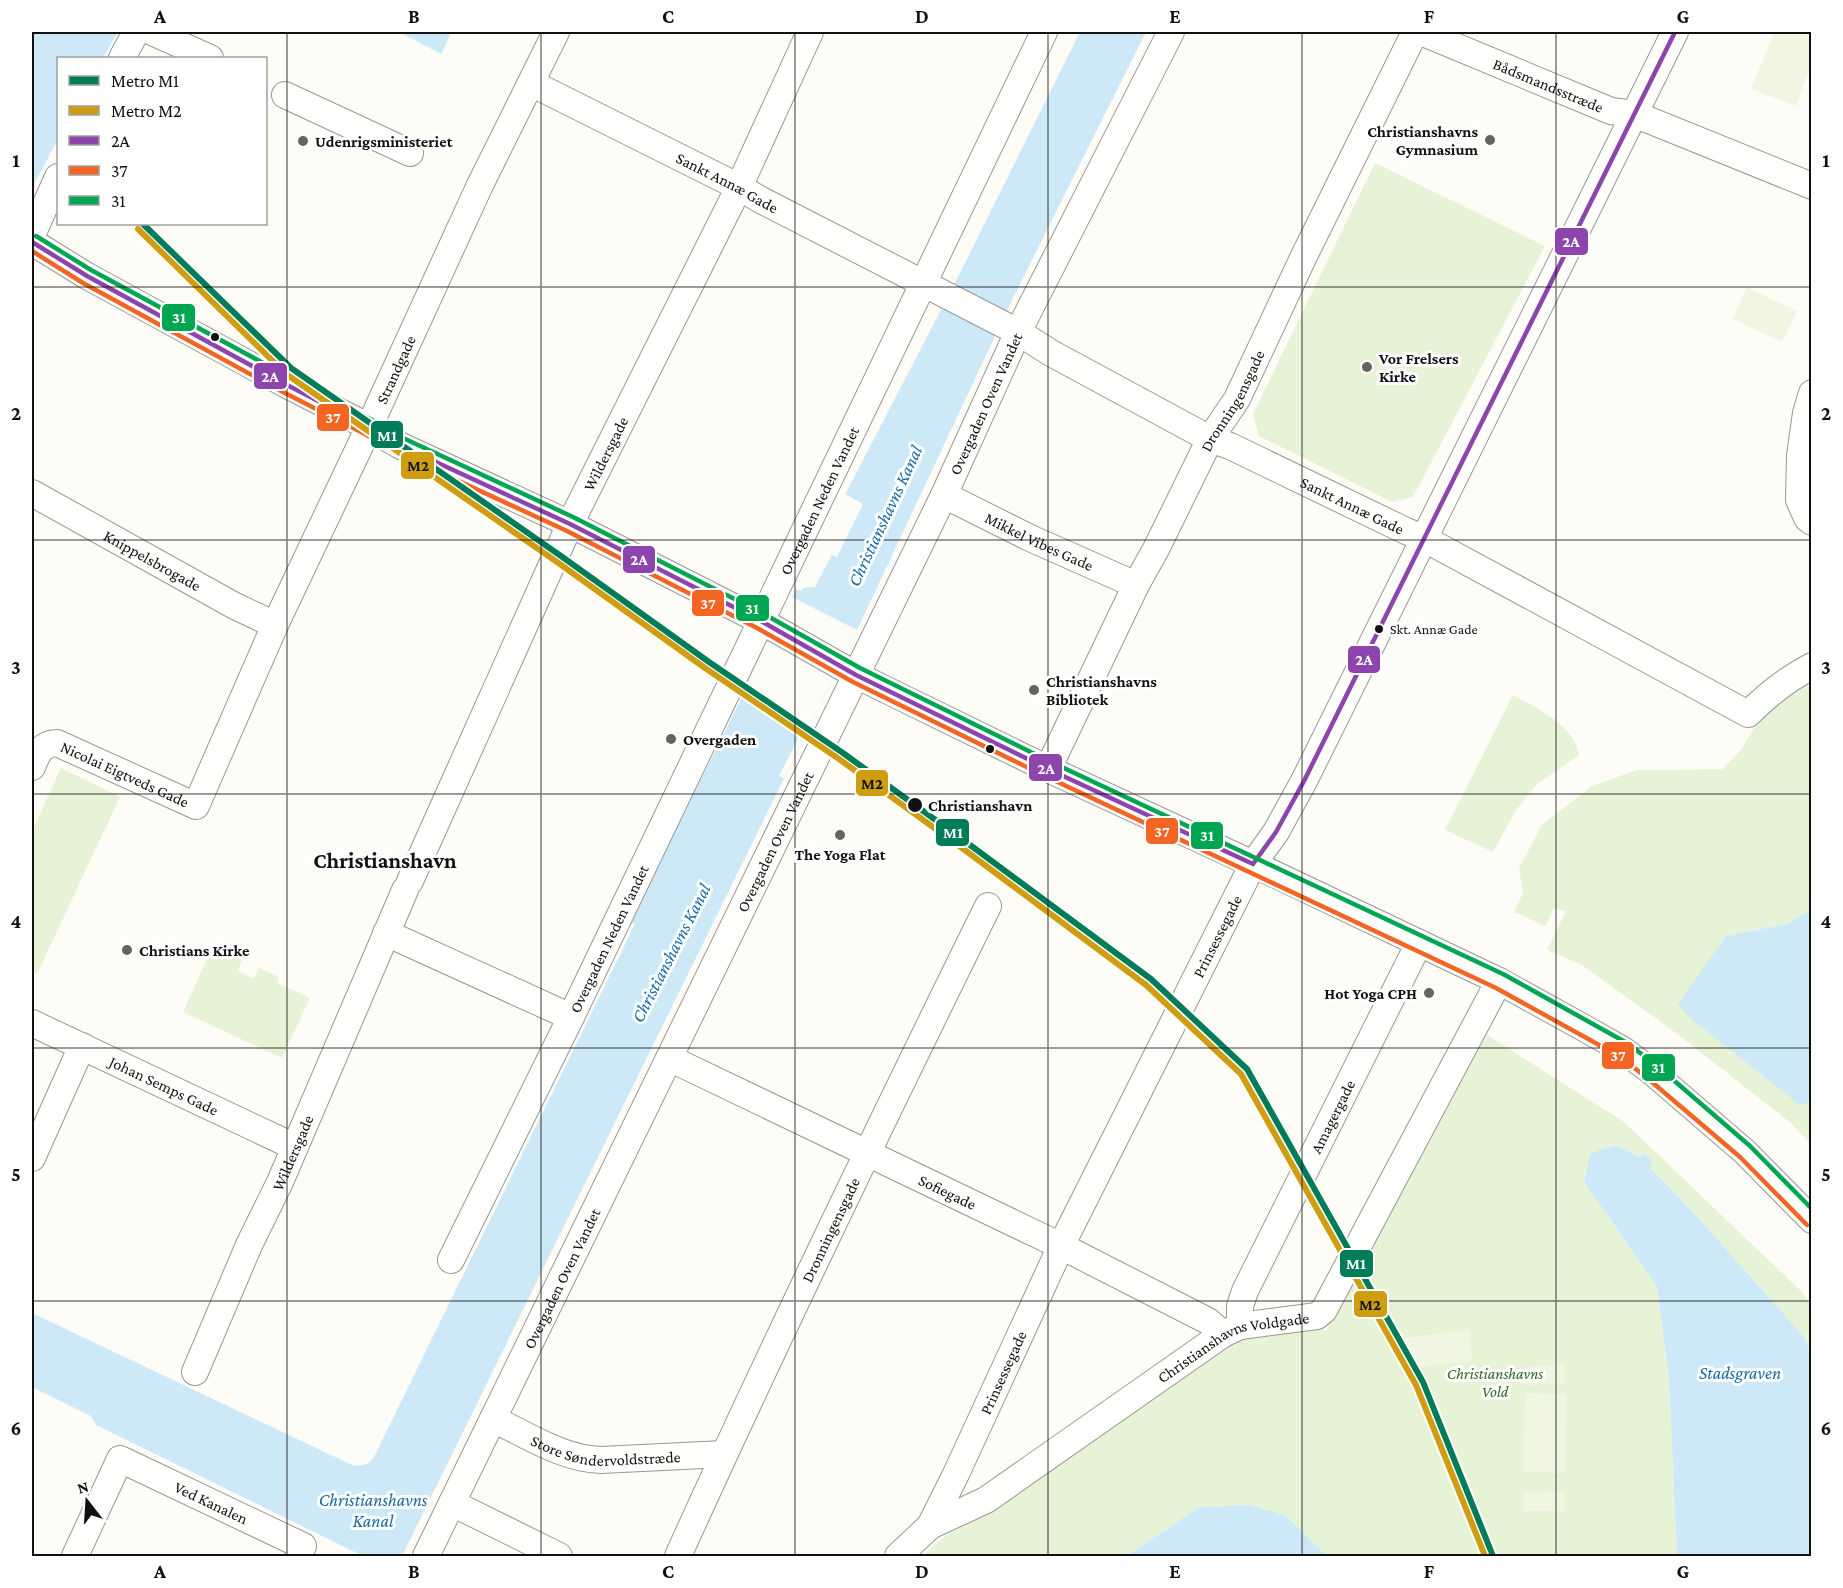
<svg xmlns="http://www.w3.org/2000/svg" width="1843" height="1588" font-family="'Crimson Pro',serif">
  <rect width="100%" height="100%" fill="#fdfcf7"/>
  <!-- green -->
  <path fill="#e7f3d7" d="M 1375,163 L 1545,246 L 1413,497 L 1392,502 L 1259,436 L 1253,414 Z
    M 1811,679 L 1811,910 L 1786,924 L 1726,936 L 1800,1105 L 1811,1102 L 1811,1144 L 1791,1123 L 1676,1033 L 1582,965 L 1547,950 L 1566,911 L 1554,908 L 1546,926 L 1514,912 L 1523,893 L 1519,868 L 1542,825 L 1592,786 L 1637,770 L 1723,769 L 1740,751 L 1770,702 Z
    M 1513,695 C 1535,707 1576,726 1579,755 L 1536,785 L 1516,810 L 1493,852 L 1445,830 Z
    M 61,768 L 120,797 L 37,974 L 32,972 L 32,831 Z
    M 213,946 L 242,960 L 238,971 L 254,979 L 259,968 L 279,977 L 277,983 L 310,998 L 282,1058 L 183,1012 Z
    M 1484,1033 L 1624,1122 L 1802,1292 L 1811,1305 L 1811,1353 L 1804,1337 L 1692,1211 L 1650,1168 L 1652,1161 L 1645,1154 L 1640,1157 L 1616,1145 L 1590,1153 L 1584,1182 L 1657,1286 L 1669,1378 L 1677,1556 L 1327,1556 L 1285,1515 L 1249,1505 L 1199,1507 L 1127,1556 L 922,1556 L 944,1537 L 1239,1338 L 1312,1327 L 1326,1331 Z"/>
  <!-- pitch -->
  <path fill="#f0f6e1" d="M 1774,32 L 1811,32 L 1811,65 L 1796,106 L 1751,89 Z
    M 1747,287 L 1797,311 L 1782,342 L 1733,319 Z
    M 1469,1330 L 1472,1361 L 1408,1368 L 1404,1338 Z
    M 1564,1365 L 1565,1383 L 1524,1386 L 1523,1367 Z
    M 1525,1393 L 1566,1394 L 1565,1473 L 1524,1472 Z
    M 1564,1492 L 1565,1511 L 1524,1511 L 1524,1493 Z"/>
  <!-- water -->
  <path fill="#cde8f7" d="M 32,32 L 118,32 L 103,58 L 58,58 L 58,139 L 32,188 Z
    M 399,32 L 452,32 L 441,54 Z
    M 1080,32 L 1146,32 L 1013,298 L 857,630 L 402,1556 L 363,1556 L 96,1425 L 91,1416 L 32,1387 L 32,1313 L 352,1465 C 361,1467 369,1465 374,1457 L 635,924 L 630,922 L 792,597 L 960,273 Z
    M 1811,910 L 1811,1102 L 1800,1105 L 1690,1018 L 1678,1004 L 1726,936 L 1786,924 Z
    M 1616,1145 L 1640,1157 L 1645,1153 L 1652,1161 L 1650,1168 L 1692,1211 L 1804,1337 L 1812,1353 L 1811,1556 L 1677,1556 L 1669,1378 L 1657,1286 L 1584,1182 L 1590,1153 Z
    M 1249,1505 L 1285,1515 L 1327,1556 L 1127,1556 L 1199,1507 Z"/>
  <!-- pier -->
  <path fill="#fdfcf7" d="M 845,494 L 863,504 L 837,557 L 832,555 L 815,587 L 803,588 L 801,591 L 796,589 Z
    M 792,597 L 857,630 L 810,725 L 749,683 Z
    M 803,729 L 807,731 L 784,778 L 779,776 Z"/>
  <g fill="none" stroke-linecap="round" stroke-linejoin="round">
    <!-- minor casing -->
    <g stroke="#979795" stroke-width="28">
      <g id="minor">
        <path d="M 152,32 L 210,58"/>
        <path id="s1" d="M 1421,32 L 1611,111 L 1634,114 L 1812,186"/>
        <path d="M 122,58 L 136,32"/>
        <path id="s2" d="M 531,83 L 739,187 L 761,200 L 1018,332 L 1051,353 L 1210,439 L 1230,446 L 1406,531 L 1423,538 L 1748,714 C 1768,694 1787,679 1812,666"/>
        <path d="M 285,95 L 410,153"/>
        <path d="M 32,235 L 58,177"/>
        <path d="M 32,242 L 87,276 L 287,385 L 369,427 L 399,445 L 570,524 L 761,621 L 856,675 L 913,703 L 1048,769 L 1253,864 L 1419,943 L 1499,981 L 1584,1028 L 1623,1050 L 1651,1071 L 1745,1152 L 1812,1220"/>
        <path d="M 1812,393 L 1806,413 L 1800,456 L 1799,500 L 1807,518 L 1812,522"/>
        <path id="s3" d="M 32,493 L 233,605 L 275,625"/>
        <path id="s4" d="M 944,495 L 1030,538 L 1136,585"/>
        <path id="s5" d="M 32,767 C 37,754 42,743 57,743 L 196,806 L 275,625 L 369,427 L 480,185 L 556,32"/>
        <path id="s6" d="M 1048,769 L 1136,585 L 1156,549 L 1210,439 L 1237,399 L 1303,258 L 1415,32"/>
        <path id="s7" d="M 410,881 L 570,524 L 739,187 L 810,32"/>
        <path d="M 386,933 L 571,1017"/>
        <path id="s8" d="M 32,1023 L 295,1147"/>
        <path id="s9" d="M 669,1058 L 1061,1246 L 1208,1321 L 1223,1334"/>
        <path d="M 32,1158 L 82,1046"/>
        <path id="s10" d="M 451,1260 L 571,1017 L 1044,32"/>
        <path id="s11" d="M 1240,1326 L 1240,1306 L 1245,1291 L 1419,943"/>
        <path id="s12" d="M 195,1372 L 249,1245 L 280,1182 L 405,890"/>
        <path id="s13" d="M 493,1419 C 527,1435 563,1459 601,1460 L 724,1454"/>
        <path d="M 452,1503 L 559,1556"/>
        <path id="s14" d="M 930,1526 L 956,1474 L 1061,1246 L 1253,864 L 1276,832 L 1304,781 L 1675,32"/>
        <path id="s15" d="M 75,1556 L 120,1459 L 303,1546 L 299,1556"/>
        <path id="s16" d="M 426,1556 L 944,495 L 1018,332 L 1171,32"/>
        <path id="s17" d="M 678,1556 C 777,1337 882,1121 988,906"/>
        <path id="s18" d="M 898,1556 L 930,1526 L 986,1500 L 1223,1334 L 1240,1326 L 1317,1316 L 1324,1310 L 1499,981"/>
      </g>
    </g>
    <!-- minor -->
    <use href="#minor" stroke="#fffffe" stroke-width="26"/>
    <!-- bus-1 casing -->
    <g stroke="#fff" stroke-width="9">
      <path id="bus-1" d="M 32,242 L 87,276 L 287,385 L 369,427 L 399,445 L 570,524 L 761,621 L 856,675 L 1048,769 L 1253,864
        M 1253,864 L 1276,832 L 1304,781 L 1675,32"/>
    </g>
    <!-- bus-2 casing -->
    <g stroke="#fff" stroke-width="9">
      <path id="bus-2" d="M 32,251 L 83,283 L 283,392 L 365,434 L 396,452 L 567,531 L 757,628 L 853,682 L 1045,776 L 1496,988 L 1619,1056 L 1646,1077 L 1740,1157 L 1807,1225"/>
    </g>
    <!-- bus-3 casing -->
    <g stroke="#fff" stroke-width="9">
      <path id="bus-3" d="M 36,236 L 91,270 L 291,378 L 372,420 L 403,438 L 573,517 L 764,614 L 860,668 L 1051,762 L 1503,974 L 1627,1043 L 1656,1065 L 1750,1146 L 1812,1209"/>
    </g>
    <!-- bus-1 -->
    <use href="#bus-1" stroke="#8e44ad" stroke-width="4.5"/>
    <!-- bus-2 -->
    <use href="#bus-2" stroke="#f26522" stroke-width="4.5"/>
    <!-- bus-3 -->
    <use href="#bus-3" stroke="#00a651" stroke-width="4.5"/>
    <!-- metro-1 casing -->
    <g stroke="#fff" stroke-width="10">
      <path id="metro-1" d="M 143,224 L 291,368 L 561,556 L 709,662 L 843,753 L 966,842 L 1151,979 L 1247,1069 L 1423,1382 L 1493,1556"/>
    </g>
    <!-- metro-2 casing -->
    <g stroke="#fff" stroke-width="10">
      <path id="metro-2" d="M 138,229 L 286,374 L 557,562 L 705,668 L 839,759 L 962,848 L 1146,985 L 1241,1074 L 1416,1385 L 1485,1556"/>
    </g>
    <!-- metro-1 -->
    <use href="#metro-1" stroke="#007d58" stroke-width="6"/>
    <!-- metro-2 -->
    <use href="#metro-2" stroke="#ce9e10" stroke-width="6"/>
  </g>
  <!-- grid -->
  <path fill="none" stroke="#111" stroke-width="1.5" stroke-opacity="0.55" d="M 287,32 L 287,1556M 541,32 L 541,1556M 795,32 L 795,1556M 1048,32 L 1048,1556M 1302,32 L 1302,1556M 1556,32 L 1556,1556M 32,287 L 1812,287M 32,540 L 1812,540M 32,794 L 1812,794M 32,1048 L 1812,1048M 32,1301 L 1812,1301"/>
  <!-- markers -->
  <g fill="#646362" stroke="#fff" stroke-width="2">
    <circle cx="1490" cy="140" r="6"/>
    <circle cx="303" cy="141" r="6"/>
    <circle cx="1367" cy="367" r="6"/>
    <circle cx="1034" cy="690" r="6"/>
    <circle cx="671" cy="739" r="6"/>
    <circle cx="840" cy="835" r="6"/>
    <circle cx="127" cy="950" r="6"/>
    <circle cx="1429" cy="993" r="6"/>
  </g>
  <g fill="#111" stroke="#fff" stroke-width="2">
    <circle cx="215" cy="337" r="5"/>
    <circle cx="1379" cy="629" r="5"/>
    <circle cx="990" cy="749" r="5"/>
    <circle cx="915" cy="805" r="8"/>
  </g>
  <g text-anchor="middle" dominant-baseline="central" stroke-width="6" stroke-linejoin="round" paint-order="stroke">
    <!-- bus labels -->
    <g font-size="14" fill="#111" stroke="#fff" text-anchor="start">
      <text x="1390" y="629">Skt. Annæ Gade</text>
    </g>
    <!-- street labels -->
    <g font-size="16" fill="#111" stroke="#fff">
      <text stroke="none"><textPath href="#s1" startOffset="138">Bådsmandsstræde</textPath></text>
      <text stroke="none"><textPath href="#s2" startOffset="220">Sankt Annæ Gade</textPath></text>
      <text stroke="none"><textPath href="#s5" startOffset="670">Strandgade</textPath></text>
      <text stroke="none"><textPath href="#s6" startOffset="412">Dronningensgade</textPath></text>
      <text stroke="none"><textPath href="#s16" startOffset="1281">Overgaden Oven Vandet</textPath></text>
      <text stroke="none"><textPath href="#s7" startOffset="470">Wildersgade</textPath></text>
      <text stroke="none"><textPath href="#s10" startOffset="844">Overgaden Neden Vandet</textPath></text>
      <text stroke="none"><textPath href="#s2" startOffset="924">Sankt Annæ Gade</textPath></text>
      <text stroke="none"><textPath href="#s4" startOffset="106">Mikkel Vibes Gade</textPath></text>
      <text stroke="none"><textPath href="#s3" startOffset="138">Knippelsbrogade</textPath></text>
      <text stroke="none"><textPath href="#s5" startOffset="112">Nicolai Eigtveds Gade</textPath></text>
      <text stroke="none"><textPath href="#s16" startOffset="795">Overgaden Oven Vandet</textPath></text>
      <text stroke="none"><textPath href="#s14" startOffset="656">Prinsessegade</textPath></text>
      <text stroke="none"><textPath href="#s10" startOffset="358">Overgaden Neden Vandet</textPath></text>
      <text stroke="none"><textPath href="#s8" startOffset="146">Johan Semps Gade</textPath></text>
      <text stroke="none"><textPath href="#s11" startOffset="231">Amagergade</textPath></text>
      <text stroke="none"><textPath href="#s12" startOffset="240">Wildersgade</textPath></text>
      <text stroke="none"><textPath href="#s9" startOffset="309">Sofiegade</textPath></text>
      <text stroke="none"><textPath href="#s17" startOffset="360">Dronningensgade</textPath></text>
      <text stroke="none"><textPath href="#s16" startOffset="309">Overgaden Oven Vandet</textPath></text>
      <text stroke="none"><textPath href="#s18" startOffset="400">Christianshavns Voldgade</textPath></text>
      <text stroke="none"><textPath href="#s14" startOffset="170">Prinsessegade</textPath></text>
      <text stroke="none"><textPath href="#s13" startOffset="120">Store Søndervoldstræde</textPath></text>
      <text stroke="none"><textPath href="#s15" startOffset="208">Ved Kanalen</textPath></text>
    </g>
    <!-- poi labels -->
    <g font-size="16" font-weight="bold" fill="#111" stroke="#fff" text-anchor="start">
      <text x="1478" y="131" text-anchor="end">Christianshavns<tspan x="1478" dy="18">Gymnasium</tspan></text>
      <text x="315" y="141">Udenrigsministeriet</text>
      <text x="1379" y="358">Vor Frelsers<tspan x="1379" dy="18">Kirke</tspan></text>
      <text x="1046" y="681">Christianshavns<tspan x="1046" dy="18">Bibliotek</tspan></text>
      <text x="683" y="739">Overgaden</text>
      <text x="840" y="854" text-anchor="middle">The Yoga Flat</text>
      <text x="139" y="950">Christians Kirke</text>
      <text x="1417" y="993" text-anchor="end">Hot Yoga CPH</text>
    </g>
    <!-- stop labels -->
    <g font-size="16" font-weight="bold" fill="#111" stroke="#fff" text-anchor="start">
      <text x="928" y="805">Christianshavn</text>
    </g>
    <!-- park labels -->
    <g font-size="16" font-style="italic" fill="#2f6b1f" stroke="#fff">
      <text x="1495" y="1373">Christianshavns<tspan x="1495" dy="18">Vold</tspan></text>
    </g>
    <!-- water labels -->
    <g font-size="18" font-style="italic" fill="#1768a6" stroke="#fff">
      <text transform="translate(885 516) rotate(-65)">Christianshavns Kanal</text>
      <text transform="translate(671 953) rotate(-63)">Christianshavns Kanal</text>
      <text x="1740" y="1373">Stadsgraven</text>
      <text x="373" y="1500">Christianshavns<tspan x="373" dy="21">Kanal</tspan></text>
    </g>
    <!-- district labels -->
    <g font-size="22" font-weight="bold" fill="#111" stroke="#fff">
      <text x="385" y="860">Christianshavn</text>
    </g>
  </g>
  <g stroke="#fff" stroke-width="2">
    <rect x="1554" y="227" width="35" height="29" rx="6" fill="#8e44ad"/>
    <rect x="161" y="303" width="35" height="29" rx="6" fill="#00a651"/>
    <rect x="253" y="362" width="35" height="28" rx="6" fill="#8e44ad"/>
    <rect x="316" y="403" width="34" height="29" rx="6" fill="#f26522"/>
    <rect x="370" y="420" width="34" height="29" rx="6" fill="#007d58"/>
    <rect x="400" y="451" width="35" height="29" rx="6" fill="#ce9e10"/>
    <rect x="622" y="545" width="34" height="29" rx="6" fill="#8e44ad"/>
    <rect x="691" y="589" width="34" height="28" rx="6" fill="#f26522"/>
    <rect x="735" y="594" width="35" height="28" rx="6" fill="#00a651"/>
    <rect x="1347" y="645" width="34" height="29" rx="6" fill="#8e44ad"/>
    <rect x="1028" y="753" width="35" height="29" rx="6" fill="#8e44ad"/>
    <rect x="855" y="769" width="34" height="28" rx="6" fill="#ce9e10"/>
    <rect x="1145" y="817" width="34" height="28" rx="6" fill="#f26522"/>
    <rect x="935" y="818" width="35" height="29" rx="6" fill="#007d58"/>
    <rect x="1190" y="821" width="34" height="29" rx="6" fill="#00a651"/>
    <rect x="1601" y="1041" width="34" height="29" rx="6" fill="#f26522"/>
    <rect x="1641" y="1053" width="35" height="29" rx="6" fill="#00a651"/>
    <rect x="1339" y="1249" width="35" height="29" rx="6" fill="#007d58"/>
    <rect x="1353" y="1290" width="35" height="28" rx="6" fill="#ce9e10"/>
  </g>
  <g font-size="16" text-anchor="middle" font-weight="bold" fill="#fff">
    <text x="1571" y="247">2A</text>
    <text x="179" y="323">31</text>
    <text x="270" y="382">2A</text>
    <text x="333" y="423">37</text>
    <text x="387" y="441">M1</text>
    <text x="639" y="565">2A</text>
    <text x="708" y="609">37</text>
    <text x="752" y="614">31</text>
    <text x="1364" y="665">2A</text>
    <text x="1046" y="774">2A</text>
    <text x="1162" y="837">37</text>
    <text x="953" y="838">M1</text>
    <text x="1207" y="841">31</text>
    <text x="1618" y="1061">37</text>
    <text x="1658" y="1073">31</text>
    <text x="1356" y="1269">M1</text>
  </g>
  <g font-size="16" text-anchor="middle" font-weight="bold" fill="#111">
    <text x="418" y="471">M2</text>
    <text x="872" y="789">M2</text>
    <text x="1370" y="1310">M2</text>
  </g>
  <!-- border -->
  <rect width="1843" height="1588" fill="none" stroke="#ffffff" stroke-width="66"/>
  <!-- legend -->
  <rect x="57" y="57" width="210" height="168" fill="#ffffff" stroke="#a0a0a0" stroke-width="1.5"/>
  <rect x="69" y="76" width="30" height="9" fill="#007d58" stroke="#a0a0a0" stroke-width="1.5"/>
  <text x="111" y="87" font-size="18" fill="#111111">Metro M1</text>
  <rect x="69" y="106" width="30" height="9" fill="#ce9e10" stroke="#a0a0a0" stroke-width="1.5"/>
  <text x="111" y="117" font-size="18" fill="#111111">Metro M2</text>
  <rect x="69" y="136" width="30" height="9" fill="#8e44ad" stroke="#a0a0a0" stroke-width="1.5"/>
  <text x="111" y="147" font-size="18" fill="#111111">2A</text>
  <rect x="69" y="166" width="30" height="9" fill="#f26522" stroke="#a0a0a0" stroke-width="1.5"/>
  <text x="111" y="177" font-size="18" fill="#111111">37</text>
  <rect x="69" y="196" width="30" height="9" fill="#00a651" stroke="#a0a0a0" stroke-width="1.5"/>
  <text x="111" y="207" font-size="18" fill="#111111">31</text>
  <!-- north arrow -->
  <g transform="translate(87 1501) rotate(343)" stroke="#ffffff" stroke-width="4.5" paint-order="stroke">
  <path d="M0-4.5L10 22L0 15L-10 22Z" fill="#111111"/>
  <text y="-9" font-size="16" font-weight="bold" text-anchor="middle" fill="#111111">N</text>
  </g>
  <rect x="33" y="33" width="1777" height="1522" fill="none" stroke="#111" stroke-width="2"/>
  <g font-size="20" text-anchor="middle" font-weight="bold" fill="#111">
    <text x="160" y="23">A</text>
    <text x="414" y="23">B</text>
    <text x="668" y="23">C</text>
    <text x="922" y="23">D</text>
    <text x="1175" y="23">E</text>
    <text x="1429" y="23">F</text>
    <text x="1683" y="23">G</text>
    <text x="16" y="167">1</text>
    <text x="1826" y="167">1</text>
    <text x="16" y="420">2</text>
    <text x="1826" y="420">2</text>
    <text x="16" y="674">3</text>
    <text x="1826" y="674">3</text>
    <text x="16" y="928">4</text>
    <text x="1826" y="928">4</text>
    <text x="16" y="1181">5</text>
    <text x="1826" y="1181">5</text>
    <text x="16" y="1435">6</text>
    <text x="1826" y="1435">6</text>
    <text x="160" y="1578">A</text>
    <text x="414" y="1578">B</text>
    <text x="668" y="1578">C</text>
    <text x="922" y="1578">D</text>
    <text x="1175" y="1578">E</text>
    <text x="1429" y="1578">F</text>
    <text x="1683" y="1578">G</text>
  </g>
</svg>
